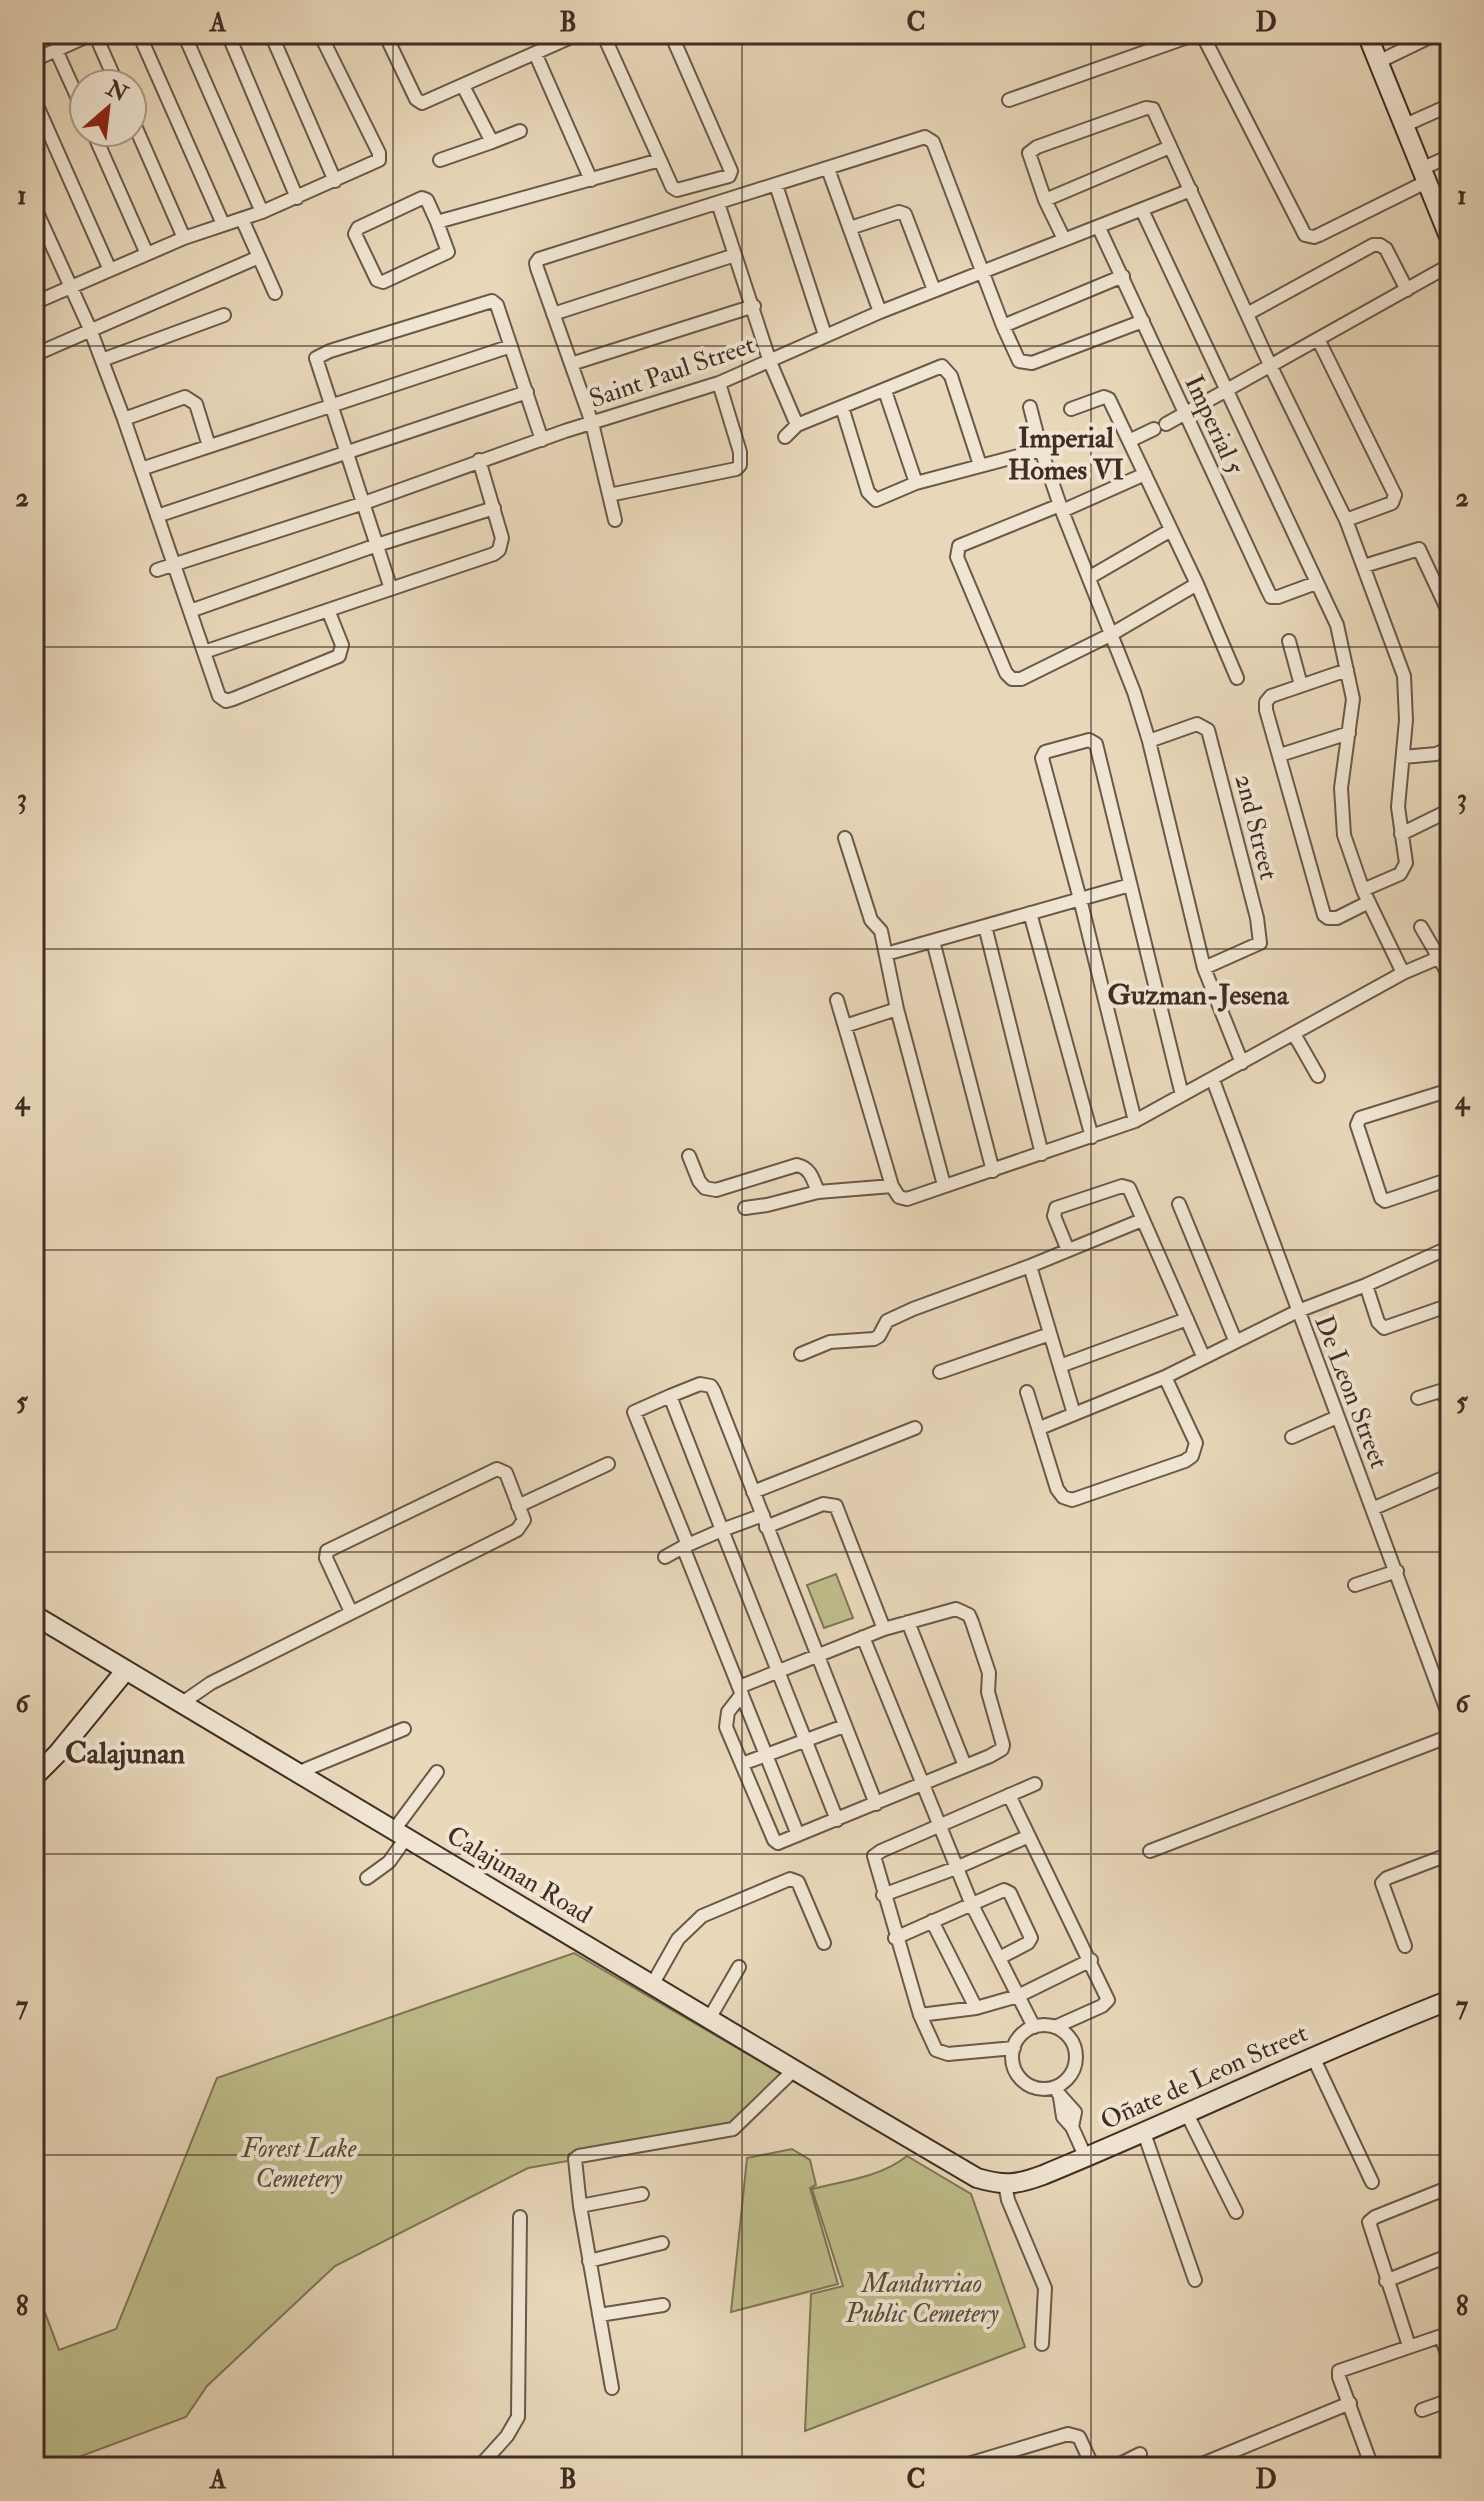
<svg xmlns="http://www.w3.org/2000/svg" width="1484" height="2501" font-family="'IM FELL Double Pica',serif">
  <rect width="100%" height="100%" fill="#e8d7b9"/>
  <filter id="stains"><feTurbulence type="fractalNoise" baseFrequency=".0025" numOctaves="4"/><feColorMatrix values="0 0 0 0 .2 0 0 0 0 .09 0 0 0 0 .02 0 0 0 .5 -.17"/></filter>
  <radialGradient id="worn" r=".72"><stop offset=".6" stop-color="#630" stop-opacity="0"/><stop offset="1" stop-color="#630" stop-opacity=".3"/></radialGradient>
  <!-- green -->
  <path fill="#bebc8a" stroke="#7f7457" stroke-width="2" d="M 836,1574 L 853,1618 L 824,1628 L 807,1585 Z
    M 574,1953 L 782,2074 L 728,2126 L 569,2154 L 568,2161 L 528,2168 L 335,2266 L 207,2386 L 186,2417 L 52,2467 L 34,2467 L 34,2283 L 59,2350 L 116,2329 L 217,2078 Z
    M 792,2149 L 810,2160 L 816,2185 L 810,2188 L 838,2284 L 731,2312 L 747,2158 Z
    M 907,2156 L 971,2194 L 1025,2347 L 805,2431 L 811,2294 L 843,2286 L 812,2189 C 844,2181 881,2177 907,2156 Z"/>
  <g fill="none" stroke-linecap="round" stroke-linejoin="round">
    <!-- street casing -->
    <g stroke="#6a5849" stroke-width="16">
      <path id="street" d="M 95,34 L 117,84
        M 139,34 L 223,224
        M 184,34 L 262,212
        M 228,34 L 297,198
        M 271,34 L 335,181
        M 385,34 L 416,99 L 422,103 L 578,34
        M 603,34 L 660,160
        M 1202,34 L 1305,235 L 1314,237 L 1319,235 L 1426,182
        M 56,50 L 84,112
        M 535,53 L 591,180
        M 34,60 L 92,34
        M 1378,62 L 1436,34
        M 34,99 L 110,270
        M 1009,100 L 1196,34
        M 132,119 L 184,238
        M 1403,126 L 1450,105
        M 93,132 L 147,254
        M 492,142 L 520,131
        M 440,160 L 492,142 L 463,86
        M 828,169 L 880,312
        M 1421,169 L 1450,156
        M 776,185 L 825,335
        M 1045,200 L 1170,147
        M 718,203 L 770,362 L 797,425 L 942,366 L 951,376 L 980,465
        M 34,206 L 90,329 L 124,419 L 219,696 L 226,701 L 233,699 L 339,656 L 342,645 L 328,610
        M 1142,210 L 1337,625 L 1353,699 L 1341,788 L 1344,835 L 1363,890 L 1403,973
        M 242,219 L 275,293
        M 437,222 L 427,200 L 422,198 L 358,228 L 355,234 L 377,280 L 383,282 L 448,252 L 437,222 L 660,160 L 672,187 L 677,190 L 729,176 L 731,171 L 671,34
        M 850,228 L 899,212 L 905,214 L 934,290
        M 1099,228 L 1268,591 L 1271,597 L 1278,597 L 1316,583
        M 1064,239 L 1045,200 L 1029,153 L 1037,147 L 1146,108 L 1153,109 L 1271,367 L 1346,520 L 1404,676 L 1406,720 L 1398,807 L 1406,863 L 1400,874 L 1363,890
        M 34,303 L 184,238 L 262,212 L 379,160 L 379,153 L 320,34
        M 553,314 L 735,255
        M 1247,314 L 1373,245 L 1380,245 L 1386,249 L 1407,290
        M 1003,326 L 1123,276
        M 1319,341 L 1395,495 L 1392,503 L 1346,520
        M 34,355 L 259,257
        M 102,360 L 224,315
        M 571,364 L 754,306
        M 885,391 L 916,483
        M 842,407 L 868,492 L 876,500 L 916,483 L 1041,450
        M 1030,407 L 1041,450 L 1062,511 L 1134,692 L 1149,741 L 1204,968 L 1242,1063
        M 1071,409 L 1104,397 L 1109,399 L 1197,584 L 1237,678
        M 124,419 L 185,397 L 196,404 L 209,446
        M 1166,424 L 1450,265
        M 785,437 L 797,425
        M 1129,441 L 1154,429
        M 141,469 L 511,346
        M 1145,474 L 1062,511 L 1060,505 L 959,546 L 957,557 L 1006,673 L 1012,679 L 1021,679 L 1110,635 L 1197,584
        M 609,495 L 736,469 L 740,465 L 740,452 L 719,383
        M 157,516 L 527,392
        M 615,520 L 592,423 L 537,268 L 536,263 L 539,259 L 925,137 L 933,142 L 1003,326 L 1019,361 L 1032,363 L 1143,321
        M 1364,566 L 1419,549 L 1450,615
        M 157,570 L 364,503 L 565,431 L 719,383 L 880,312 L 1191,190
        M 1090,577 L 1171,530
        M 391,589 L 316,358 L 330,351 L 492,301 L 497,305 L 542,440
        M 190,611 L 377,545 L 494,508
        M 1289,641 L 1301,685
        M 204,652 L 494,554 L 499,550 L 502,538 L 479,460
        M 1347,670 L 1271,696 L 1266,702 L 1266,710 L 1324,915 L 1328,918 L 1337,918 L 1369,902
        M 1149,741 L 1197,724 L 1208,730 L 1257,918 L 1260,943 L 1204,968
        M 1280,755 L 1349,733
        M 1403,757 L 1436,754 L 1450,748
        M 1401,834 L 1450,810
        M 845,838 L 871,920 L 881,931 L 897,1009 L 944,1185
        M 1030,913 L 1092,1137
        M 985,926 L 1042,1154
        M 1421,927 L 1450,977
        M 933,941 L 993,1171
        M 886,954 L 1130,885
        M 837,1000 L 892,1186 L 899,1197 L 907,1199 L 1135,1121 L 1403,973 L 1450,953
        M 845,1026 L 897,1009
        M 1294,1034 L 1318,1076
        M 1213,1080 L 1450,1719
        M 1450,1090 L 1360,1118 L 1357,1125 L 1381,1198 L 1385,1201 L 1450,1179
        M 1135,1121 L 1080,899 L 1042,758 L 1045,752 L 1089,740 L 1096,744 L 1182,1095
        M 689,1156 L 699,1181 L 705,1188 L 716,1190 L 797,1165 C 811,1168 813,1180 818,1192
        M 1179,1204 L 1235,1340
        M 745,1208 L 767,1205 L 818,1192 L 892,1186
        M 1067,1248 L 1054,1216 L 1056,1208 L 1122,1186 L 1129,1188 L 1203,1356
        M 1030,1266 L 1074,1414
        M 1366,1285 L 1378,1322 L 1384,1328 L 1450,1305
        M 801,1354 L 830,1342 L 874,1339 L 879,1336 L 887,1321 L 913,1309 L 1030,1266 L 1142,1220
        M 1060,1366 L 1187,1319
        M 940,1372 L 1050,1334
        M 1027,1392 L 1057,1489 L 1063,1497 L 1072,1500 L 1185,1461 L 1192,1456 L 1196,1443 L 1165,1377
        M 670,1396 L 634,1412 L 688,1545
        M 1418,1398 L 1440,1391 L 1450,1403
        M 1040,1428 L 1165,1377 L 1298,1311 L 1366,1285 L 1450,1247
        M 1292,1437 L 1337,1417
        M 753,1492 L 915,1428
        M 518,1506 L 608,1464
        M 1372,1509 L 1450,1475
        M 763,1515 L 722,1530 L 837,1820
        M 766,1527 L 823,1504 L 836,1506 L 884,1629
        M 665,1557 L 683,1547
        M 1355,1585 L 1397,1571
        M 908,1622 L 965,1766
        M 863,1637 L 972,1905 L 1034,2027
        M 739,1687 L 884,1629 L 956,1609 L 969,1615 L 972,1622 L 989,1673 L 988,1692 L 1003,1745 L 1002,1749 L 990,1756 L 778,1843 L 774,1840 L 726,1727 L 728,1712 L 742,1694
        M 182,1703 L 211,1683 L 517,1530 L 524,1520 L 506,1473 L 497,1469 L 327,1551 L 326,1558 L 351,1612
        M 742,1764 L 844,1726
        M 297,1773 L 404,1729
        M 1009,1795 L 1108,2000 L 1102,2006 L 1055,2027
        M 394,1830 L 437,1772
        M 798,1835 L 683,1547 L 722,1530 L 670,1396 L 700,1384 L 711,1386 L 714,1391 L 876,1804
        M 1150,1851 L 1450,1736
        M 367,1878 L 389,1862 L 406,1838
        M 883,1895 L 956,1868 L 1029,1836
        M 932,1921 L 976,2008
        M 895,1938 L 1004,1890 L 1010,1893 L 1031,1938 L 1028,1943 L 999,1958
        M 1405,1946 L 1382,1883 L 1387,1878 L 1450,1854
        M 652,1985 L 678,1939 L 702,1916 L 790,1879 L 798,1882 L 824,1943
        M 920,2015 L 976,2008 L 1018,1996 L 1091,1960
        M 709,2019 L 739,1967
        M1012 2057a32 32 0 1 1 64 0a32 32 0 1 1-64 0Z
        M 1014,2048 L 948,2054 L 936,2050 L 920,2015 L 874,1856 L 881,1851 L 1035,1784
        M 1313,2057 L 1372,2182
        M 1058,2093 L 1075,2112 L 1072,2127
        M 1060,2097 L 1063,2117 L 1072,2127 L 1086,2158
        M 1187,2114 L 1236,2212
        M 1144,2133 L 1195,2280
        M 1005,2184 L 1008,2200 L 1045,2288 L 1042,2344
        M 580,2206 L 642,2194
        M 589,2261 L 662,2243
        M 1386,2281 L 1450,2255
        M 599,2315 L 663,2305
        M 1441,2336 L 1450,2363
        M 1409,2346 L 1369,2222 L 1375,2217 L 1450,2187
        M 612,2388 L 580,2206 L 575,2159 L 579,2156 L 733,2129 L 794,2070
        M 1422,2410 L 1450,2400
        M 479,2467 L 507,2436 L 518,2417 L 520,2217
        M 958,2467 L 1068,2434 L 1079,2437 L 1093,2467
        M 1114,2467 L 1140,2454
        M 1195,2467 L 1350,2403
        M 1372,2467 L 1339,2377 L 1339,2371 L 1450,2333"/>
    </g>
    <!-- secondary casing -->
    <g stroke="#402d24" stroke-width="22">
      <path id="secondary" d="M 1367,34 L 1450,239
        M 34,1615 L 858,2108 L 977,2178 C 1005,2186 1016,2185 1043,2175 C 1180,2119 1312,2054 1450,2000
        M 34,1777 L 58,1753 L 126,1670"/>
    </g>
    <!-- street -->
    <use href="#street" stroke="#f0e5d2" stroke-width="12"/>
    <!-- secondary -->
    <use href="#secondary" stroke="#f0e5d2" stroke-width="18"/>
  </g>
  <!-- grid -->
  <path fill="none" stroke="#402d24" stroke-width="2" stroke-opacity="0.55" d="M 393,34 L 393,2467M 742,34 L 742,2467M 1091,34 L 1091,2467M 34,346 L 1450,346M 34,647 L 1450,647M 34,949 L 1450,949M 34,1250 L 1450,1250M 34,1552 L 1450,1552M 34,1854 L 1450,1854M 34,2155 L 1450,2155"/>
  <g text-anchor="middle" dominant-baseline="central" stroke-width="8" stroke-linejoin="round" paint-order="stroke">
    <!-- street labels -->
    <g font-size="26" fill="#402d24" stroke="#f0e5d2">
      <text transform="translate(672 372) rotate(-19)">Saint Paul Street</text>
      <text transform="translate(1214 425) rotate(65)">Imperial 5</text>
      <text transform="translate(1256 827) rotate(76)">2nd Street</text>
      <text transform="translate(1351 1392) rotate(69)">De Leon Street</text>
      <text transform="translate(519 1875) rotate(31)">Calajunan Road</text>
      <text transform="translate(1204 2077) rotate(-24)">Oñate de Leon Street</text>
    </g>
    <!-- park labels -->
    <g font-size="26" font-style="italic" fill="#594a38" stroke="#f0e5d2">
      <text x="299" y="2149">Forest Lake<tspan x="299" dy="30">Cemetery</tspan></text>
      <text x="922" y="2284">Mandurriao<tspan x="922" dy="30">Public Cemetery</tspan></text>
    </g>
    <!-- neighbourhood labels -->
    <g font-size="28" font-weight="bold" fill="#402d24" stroke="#f0e5d2">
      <text x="1066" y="438">Imperial<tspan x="1066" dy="32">Homes VI</tspan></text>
      <text x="1198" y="995">Guzman-Jesena</text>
    </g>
    <!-- quarter labels -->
    <g font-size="30" font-weight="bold" fill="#402d24" stroke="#f0e5d2">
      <text x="125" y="1753">Calajunan</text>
    </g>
  </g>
  <!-- margin -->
  <rect width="1484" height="2501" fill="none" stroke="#e8d7b9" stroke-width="88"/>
  <!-- north arrow -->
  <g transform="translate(108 108) rotate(28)"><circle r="38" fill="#f0e5d2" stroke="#aa9b8c" stroke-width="2"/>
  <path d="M0-6L14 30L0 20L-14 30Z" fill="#8f2418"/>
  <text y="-12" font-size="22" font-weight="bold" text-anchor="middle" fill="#402d24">N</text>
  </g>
  <rect x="44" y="44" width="1396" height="2413" fill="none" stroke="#402d24" stroke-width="3"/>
  <g font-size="26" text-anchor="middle" font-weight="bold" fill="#402d24">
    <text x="218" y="31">A</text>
    <text x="568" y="31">B</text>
    <text x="916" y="31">C</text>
    <text x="1266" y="31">D</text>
    <text x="22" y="204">1</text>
    <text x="1462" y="204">1</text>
    <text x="22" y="506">2</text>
    <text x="1462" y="506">2</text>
    <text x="22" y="807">3</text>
    <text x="1462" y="807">3</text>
    <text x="22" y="1109">4</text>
    <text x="1462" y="1109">4</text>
    <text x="22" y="1410">5</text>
    <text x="1462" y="1410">5</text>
    <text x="22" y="1712">6</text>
    <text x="1462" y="1712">6</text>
    <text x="22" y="2014">7</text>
    <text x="1462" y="2014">7</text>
    <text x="22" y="2315">8</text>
    <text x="1462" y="2315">8</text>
    <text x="218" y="2488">A</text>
    <text x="568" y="2488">B</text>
    <text x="916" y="2488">C</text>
    <text x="1266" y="2488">D</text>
  </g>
  <rect width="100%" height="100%" filter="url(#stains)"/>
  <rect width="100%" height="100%" fill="url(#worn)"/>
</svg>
